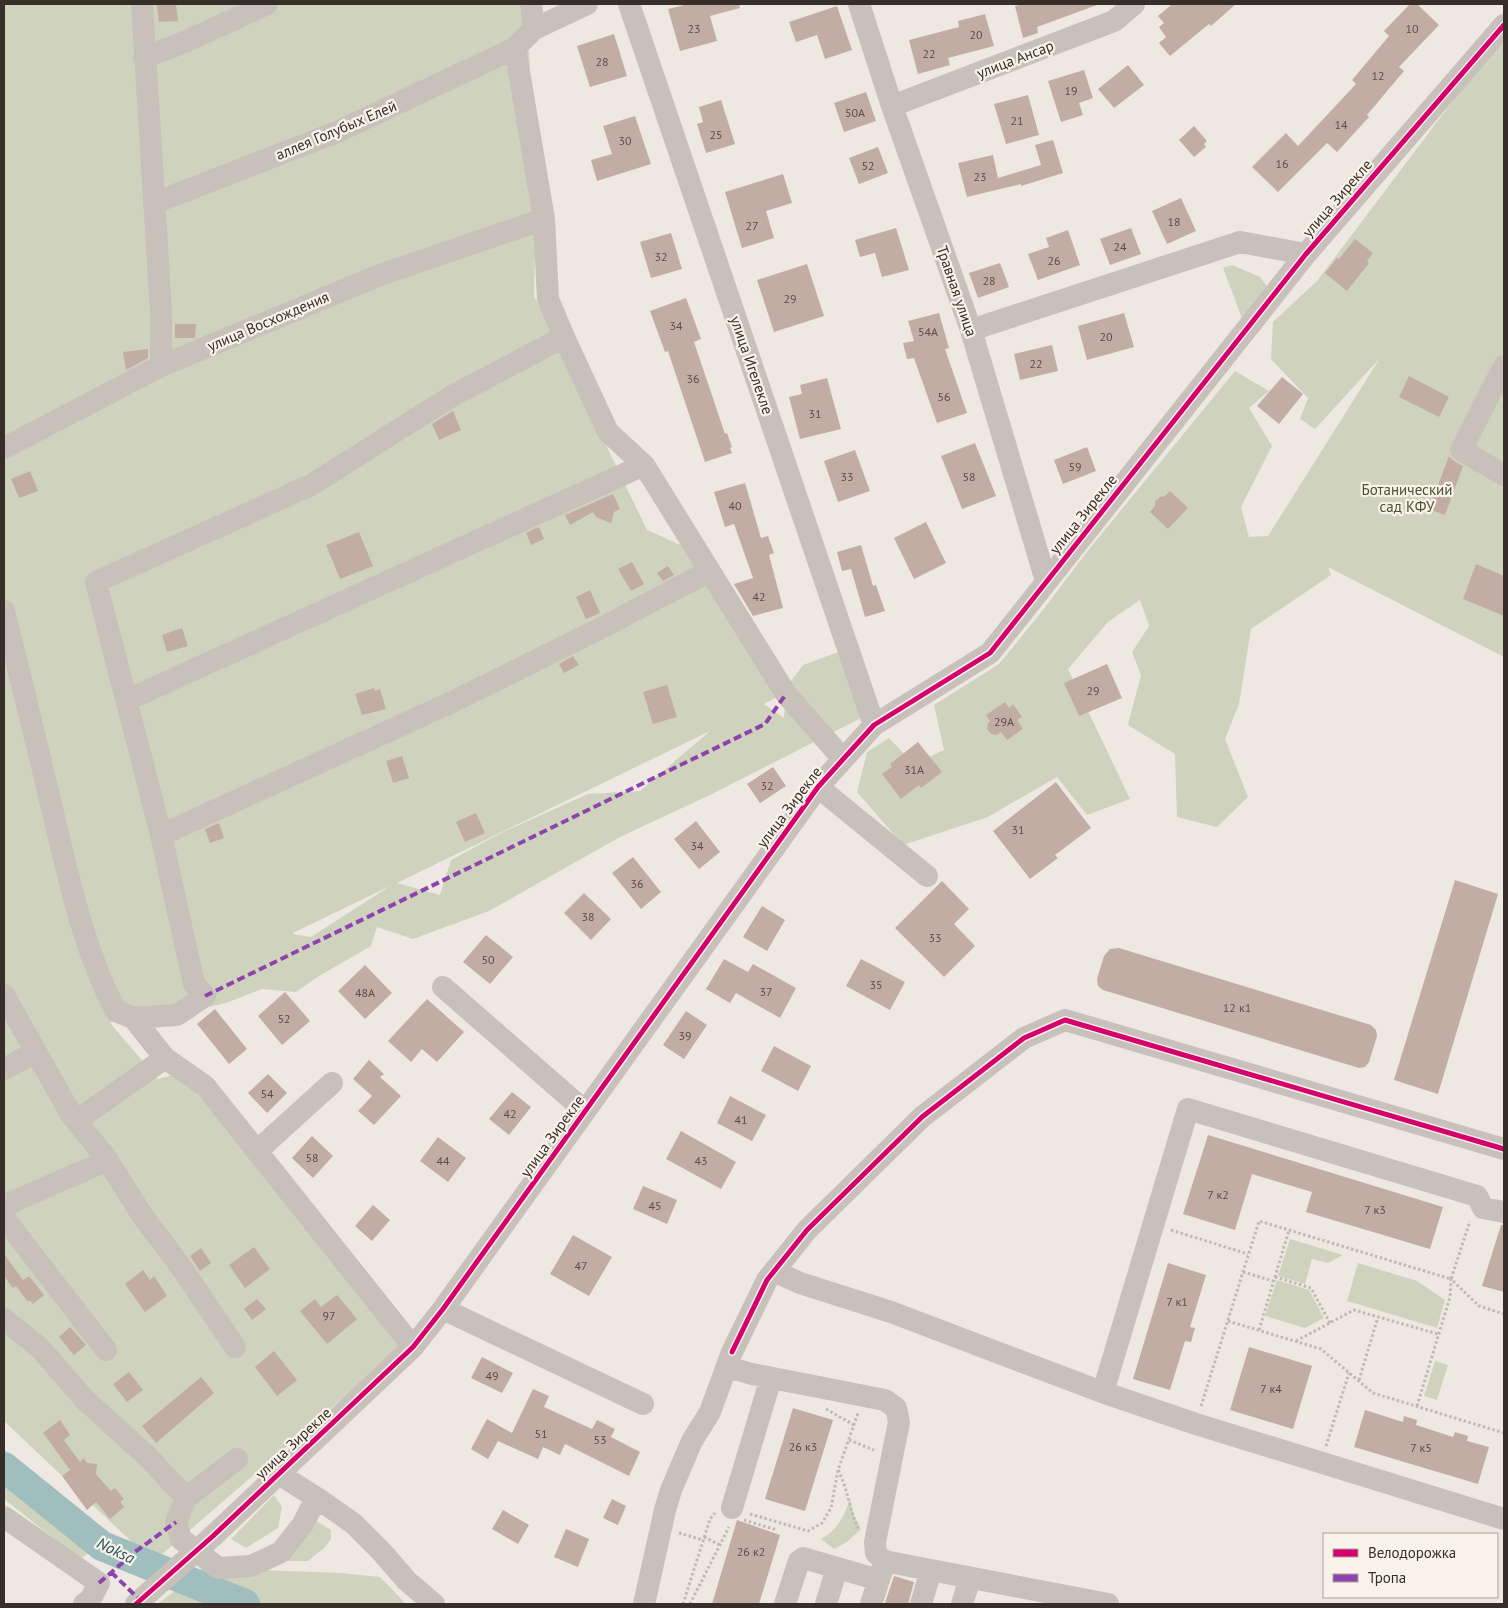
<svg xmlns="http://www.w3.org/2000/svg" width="1508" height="1608" font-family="'PT Sans',sans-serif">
  <rect width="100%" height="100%" fill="#eee8e2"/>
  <!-- green -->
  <path fill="#cfd3bd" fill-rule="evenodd" d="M 4,4 L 527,4 L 536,214 L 534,296 L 647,530 L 692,550 L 779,696 L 764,704 L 784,718 L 786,688 L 803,665 L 841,651 L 865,716 L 712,794 L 620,837 L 489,911 L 413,939 L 377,927 L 371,946 L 319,976 L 296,992 L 262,989 L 226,1003 L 192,1011 L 188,998 L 129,1027 L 121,1018 L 110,1023 L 158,1079 L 173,1075 L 185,1079 L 402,1347 L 153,1562 L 4,1421 ZM 710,731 L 640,791 L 588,794 L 501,833 L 451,860 L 440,895 L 397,883 ZM 390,886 L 311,937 L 293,934 L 293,933 Z
    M 1504,33 L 1504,129 L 1503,132 L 1504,135 L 1504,657 L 1328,567 L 1331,575 L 1251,629 L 1239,704 L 1225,739 L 1248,797 L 1217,827 L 1177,817 L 1175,754 L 1128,725 L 1141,675 L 1132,652 L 1149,626 L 1140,600 L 1108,622 L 1068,669 L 1130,799 L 1087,815 L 1057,777 L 988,817 L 903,845 L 857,792 L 867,752 L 889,738 L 914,764 L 944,750 L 934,705 L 999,664 L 1039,615 L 1090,548 L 1235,371 L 1269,391 L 1249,408 L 1272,446 L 1241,507 L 1249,537 L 1268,536 L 1380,358 L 1315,429 L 1300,419 L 1308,398 L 1271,359 L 1273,322 L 1317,281 Z
    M 1232,265 L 1260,277 L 1272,293 L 1243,321 L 1223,268 Z
    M 1290,1239 L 1343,1255 L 1328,1263 L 1312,1259 L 1305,1284 L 1278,1276 Z
    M 1358,1263 L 1417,1281 L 1445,1300 L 1437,1328 L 1347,1301 Z
    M 1277,1280 L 1309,1290 L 1324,1318 L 1305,1328 L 1265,1316 Z
    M 1435,1361 L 1448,1365 L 1437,1400 L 1424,1396 Z
    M 4,1449 L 71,1516 L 76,1535 L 93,1550 L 80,1559 L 4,1499 Z
    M 274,1495 L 282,1507 L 278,1528 L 246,1548 L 231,1539 Z
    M 850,1499 L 854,1515 L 861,1529 L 847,1542 L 834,1549 L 821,1539 C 837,1531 845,1515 850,1499 Z
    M 313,1519 L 331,1530 L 331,1539 L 324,1548 L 308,1561 L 278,1561 Z
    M 204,1568 L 340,1573 L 380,1577 L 406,1604 L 159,1604 L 159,1603 Z"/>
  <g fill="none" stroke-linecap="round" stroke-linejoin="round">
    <!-- river -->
    <path stroke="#a0bebe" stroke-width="30" d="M 4,1467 L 102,1546 L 245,1604"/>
  </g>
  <!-- building -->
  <path fill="#c1ada4" d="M 169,4 L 176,4 L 178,21 L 159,22 L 157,5 Z
    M 688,4 L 739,4 L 740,8 L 710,16 L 717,41 L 680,51 L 668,9 Z
    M 1023,4 L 1097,4 L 1097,5 L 1037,27 L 1038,33 L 1023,38 L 1015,6 Z
    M 1172,4 L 1236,4 L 1211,26 L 1209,24 L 1170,56 L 1159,43 L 1166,37 L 1159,27 L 1164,23 L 1158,16 Z
    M 1410,4 L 1417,4 L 1439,25 L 1399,67 L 1404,71 L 1367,115 L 1369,117 L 1337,152 L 1327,143 L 1278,192 L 1252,167 L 1286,133 L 1298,146 L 1356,84 L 1352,80 L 1389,36 L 1384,31 Z
    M 837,6 L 852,50 L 825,59 L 817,35 L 796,42 L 789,22 Z
    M 985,14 L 994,46 L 948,58 L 950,65 L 918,74 L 909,40 L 959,27 L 958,21 Z
    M 614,34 L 627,76 L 590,87 L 577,46 Z
    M 1128,65 L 1144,85 L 1114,108 L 1098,89 Z
    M 1084,70 L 1093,98 L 1079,103 L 1083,115 L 1061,122 L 1048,81 Z
    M 866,92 L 876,121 L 844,132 L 834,103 Z
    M 1028,95 L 1039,135 L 1006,144 L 994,104 Z
    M 721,100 L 735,144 L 706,153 L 697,124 L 703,122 L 699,107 Z
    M 635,116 L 651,164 L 597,181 L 591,160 L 612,154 L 603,126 Z
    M 1194,126 L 1207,141 L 1204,144 L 1206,147 L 1194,157 L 1179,140 Z
    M 1053,140 L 1063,173 L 1021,186 L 1021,184 L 967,197 L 958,163 L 993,155 L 998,178 L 1041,165 L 1035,145 Z
    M 878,147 L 888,173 L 859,184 L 849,158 Z
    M 783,174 L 792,203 L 766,211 L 774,238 L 742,248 L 725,192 Z
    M 1181,198 L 1196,231 L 1167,244 L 1152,211 Z
    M 896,228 L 909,270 L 882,277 L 875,253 L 860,257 L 855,240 Z
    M 1131,228 L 1141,254 L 1110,265 L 1100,239 Z
    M 1068,230 L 1080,265 L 1038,280 L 1028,254 L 1049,247 L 1046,238 Z
    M 671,233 L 682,269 L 651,278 L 640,242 Z
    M 1355,239 L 1373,253 L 1367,261 L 1369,263 L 1347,291 L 1325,273 L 1337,258 L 1339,259 Z
    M 1000,263 L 1009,287 L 978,298 L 969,273 Z
    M 807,264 L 824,316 L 774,332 L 757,280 Z
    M 686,298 L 701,339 L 694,342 L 725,434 L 727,433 L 732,447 L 730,448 L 732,453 L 705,462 L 668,351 L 665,352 L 650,311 Z
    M 939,313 L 949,348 L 945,349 L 967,413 L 937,423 L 914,358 L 907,359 L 903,343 L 914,341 L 908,321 Z
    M 1124,313 L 1134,347 L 1087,360 L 1078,326 Z
    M 175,324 L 196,324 L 195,338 L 175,338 Z
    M 1052,345 L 1058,371 L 1020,380 L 1014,354 Z
    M 148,349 L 148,358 L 126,370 L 123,352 Z
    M 1409,376 L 1449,397 L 1439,417 L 1399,397 Z
    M 1282,377 L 1303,394 L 1279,424 L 1257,406 Z
    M 827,378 L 841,429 L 800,439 L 789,397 L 802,394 L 800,385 Z
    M 453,411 L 461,430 L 439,440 L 432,424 Z
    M 975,443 L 996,496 L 962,509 L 941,456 Z
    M 1087,447 L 1096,471 L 1063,484 L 1054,460 Z
    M 855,450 L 870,491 L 838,502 L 824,461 Z
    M 1449,456 L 1454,461 L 1463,466 L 1445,515 L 1429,509 Z
    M 30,471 L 38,491 L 19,498 L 11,479 Z
    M 745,483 L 761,538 L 768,536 L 774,553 L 769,555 L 783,608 L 753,616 L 734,584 L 753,578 L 734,524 L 725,527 L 714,492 Z
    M 1170,491 L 1188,508 L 1168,529 L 1150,512 L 1155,506 L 1155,501 L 1160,497 L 1165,496 Z
    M 613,494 L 620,509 L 614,512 L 611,523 L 596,517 L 593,512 L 570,525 L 565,515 Z
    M 926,522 L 946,563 L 914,579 L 894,538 Z
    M 539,527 L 544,539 L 531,545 L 526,533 Z
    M 359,532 L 373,566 L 340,579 L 326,545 Z
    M 861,545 L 873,586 L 876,585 L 885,611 L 865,617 L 851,569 L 842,571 L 837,552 Z
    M 632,562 L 644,584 L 631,591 L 618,569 Z
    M 1476,564 L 1504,576 L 1504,616 L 1463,599 Z
    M 668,566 L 674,575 L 663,581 L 657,573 Z
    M 590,590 L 600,613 L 586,619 L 576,597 Z
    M 182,628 L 188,646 L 167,652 L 162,635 Z
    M 573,656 L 579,665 L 564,673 L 559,664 Z
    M 1107,664 L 1122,698 L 1079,716 L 1064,683 Z
    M 667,685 L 677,717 L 653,724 L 643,692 Z
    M 374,688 L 375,691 L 380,689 L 386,709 L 362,715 L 355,694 Z
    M 1005,702 L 1009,708 L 1013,704 L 1022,717 L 1017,720 L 1023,729 L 1007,740 L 1001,732 L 997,735 L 991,734 L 987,729 L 988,723 L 990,721 L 986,715 Z
    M 918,742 L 942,772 L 921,788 L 919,785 L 901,799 L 882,774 L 892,767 L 890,764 Z
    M 402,756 L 409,778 L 393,783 L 386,761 Z
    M 773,767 L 786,786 L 760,803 L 747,784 Z
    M 1056,782 L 1091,828 L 1055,855 L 1058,858 L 1030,879 L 993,831 Z
    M 476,813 L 485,833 L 465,842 L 456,822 Z
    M 696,821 L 720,852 L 699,869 L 674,839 Z
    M 219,823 L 224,838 L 210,843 L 205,829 Z
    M 633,857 L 661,892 L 641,909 L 612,873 Z
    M 1455,880 L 1498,894 L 1438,1094 L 1394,1080 Z
    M 942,881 L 969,909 L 954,924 L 975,946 L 944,977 L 895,928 Z
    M 584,893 L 611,919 L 591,940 L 564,913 Z
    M 762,906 L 785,920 L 767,951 L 743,937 Z
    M 486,935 L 513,957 L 490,984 L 463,962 Z
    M 1119,948 L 1371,1025 L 1376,1030 L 1377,1036 L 1369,1062 L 1365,1067 L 1359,1068 L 1103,990 L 1098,986 L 1097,979 L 1104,956 L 1110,949 Z
    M 724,959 L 748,972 L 753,964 L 796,988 L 780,1018 L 736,993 L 730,1003 L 706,989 Z
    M 861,959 L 905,982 L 890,1010 L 846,986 Z
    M 365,965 L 392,993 L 365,1019 L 338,991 Z
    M 285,992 L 310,1021 L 282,1045 L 258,1016 Z
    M 427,999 L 464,1032 L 437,1062 L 422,1049 L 411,1062 L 388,1041 Z
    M 215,1009 L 247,1049 L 229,1064 L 197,1024 Z
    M 686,1011 L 707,1025 L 684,1059 L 663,1045 Z
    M 774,1046 L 811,1066 L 798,1091 L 761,1071 Z
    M 369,1060 L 384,1074 L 380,1077 L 401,1096 L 374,1125 L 358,1111 L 372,1096 L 353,1079 Z
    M 268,1074 L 287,1093 L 267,1113 L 248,1093 Z
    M 512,1092 L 531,1107 L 509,1135 L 489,1119 Z
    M 730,1096 L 766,1115 L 752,1141 L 717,1123 Z
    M 681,1131 L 736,1162 L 721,1189 L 666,1159 Z
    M 1208,1135 L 1443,1207 L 1430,1249 L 1306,1212 L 1312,1192 L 1252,1174 L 1235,1230 L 1183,1214 Z
    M 312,1136 L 333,1156 L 313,1178 L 292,1158 Z
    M 438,1137 L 466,1158 L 448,1182 L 420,1161 Z
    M 643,1186 L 677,1200 L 667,1224 L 633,1209 Z
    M 373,1205 L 390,1220 L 372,1241 L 355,1226 Z
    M 1501,1225 L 1504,1225 L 1504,1292 L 1482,1286 Z
    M 573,1235 L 612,1257 L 589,1296 L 550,1274 Z
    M 254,1247 L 270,1269 L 245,1288 L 229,1265 Z
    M 201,1248 L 211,1263 L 200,1271 L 190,1256 Z
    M 4,1254 L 23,1280 L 29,1276 L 44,1295 L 33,1304 L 30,1300 L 28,1302 L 16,1286 L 13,1288 L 4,1276 Z
    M 1168,1263 L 1206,1275 L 1190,1327 L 1195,1328 L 1191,1342 L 1185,1341 L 1170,1390 L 1133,1379 Z
    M 143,1270 L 150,1280 L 154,1276 L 167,1296 L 145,1312 L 125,1284 Z
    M 337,1295 L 357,1319 L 327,1344 L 300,1311 L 315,1299 L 321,1307 Z
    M 257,1299 L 266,1309 L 252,1320 L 244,1309 Z
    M 70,1327 L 86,1345 L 74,1355 L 59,1337 Z
    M 1249,1347 L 1312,1366 L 1293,1429 L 1230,1410 Z
    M 274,1351 L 297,1380 L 277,1396 L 255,1367 Z
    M 482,1357 L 513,1373 L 502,1393 L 471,1378 Z
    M 129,1372 L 143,1390 L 127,1402 L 113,1384 Z
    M 201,1377 L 214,1393 L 156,1443 L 142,1426 Z
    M 533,1389 L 549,1396 L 544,1407 L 592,1429 L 597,1420 L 615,1429 L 611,1437 L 640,1452 L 629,1476 L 565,1444 L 560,1455 L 543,1447 L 538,1459 L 498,1441 L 488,1459 L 471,1449 L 487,1419 L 512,1433 Z
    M 793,1408 L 833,1420 L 805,1511 L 765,1499 Z
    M 1365,1410 L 1403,1422 L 1404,1416 L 1417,1420 L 1416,1425 L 1453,1437 L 1455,1432 L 1468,1436 L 1467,1441 L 1489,1447 L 1478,1484 L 1354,1447 Z
    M 60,1420 L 70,1435 L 64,1440 L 80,1462 L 84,1458 L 87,1463 L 97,1464 L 96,1474 L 109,1489 L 111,1491 L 115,1488 L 124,1499 L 120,1502 L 124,1507 L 110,1519 L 96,1502 L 87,1510 L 62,1476 L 70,1470 L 43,1433 Z
    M 612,1499 L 626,1506 L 618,1525 L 603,1518 Z
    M 503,1510 L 529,1525 L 518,1544 L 492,1529 Z
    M 737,1520 L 780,1535 L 759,1604 L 712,1604 Z
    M 566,1529 L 589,1539 L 578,1567 L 554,1557 Z
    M 894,1576 L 914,1582 L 908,1604 L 885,1603 Z"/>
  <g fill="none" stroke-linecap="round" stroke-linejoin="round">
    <!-- path -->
    <path stroke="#bfb9b4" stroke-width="3" stroke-dasharray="2.5 2.5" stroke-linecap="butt" d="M 1171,1230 L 1248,1254
      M 1243,1272 L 1273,1281
      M 1275,1277 L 1311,1288 L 1330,1323
      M 1228,1321 L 1321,1349 L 1373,1393 L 1504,1433
      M 1259,1330 L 1289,1230
      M 1296,1341 L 1354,1310 L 1438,1334
      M 1359,1380 L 1378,1317
      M 1201,1406 L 1259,1221 L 1451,1279 L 1470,1221
      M 1417,1406 L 1450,1297 L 1451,1279 L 1479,1306 L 1504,1314
      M 826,1409 L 854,1425
      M 849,1440 L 874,1450
      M 1326,1446 L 1349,1373
      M 838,1470 C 848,1489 849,1509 858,1528
      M 750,1514 L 808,1531 L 822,1523 L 831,1508 L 838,1470 L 858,1413
      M 744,1520 L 777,1530
      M 679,1533 L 703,1540
      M 704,1537 L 720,1545
      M 683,1604 L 710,1519 L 715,1513
      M 690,1604 L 729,1527"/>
    <!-- minor -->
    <path stroke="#c7c0bb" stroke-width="22" d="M 142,4 L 161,312 L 161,366
      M 531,4 L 534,29
      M 629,4 L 874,725
      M 859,4 L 892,106 L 971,330 L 1046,581
      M 515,48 L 544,219 L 548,299 L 564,337 L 608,432 L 644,465 L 786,694 L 843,759
      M 144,58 L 187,41 L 267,4
      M 892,106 L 1114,21 L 1134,4
      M 154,203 L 337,132 L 515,48 L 534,29 L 587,4
      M 971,330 L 1240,242 L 1306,254
      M 1504,366 L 1461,450 L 1504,475
      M 4,448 L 161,366 L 380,275 L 544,219
      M 4,611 C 21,680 38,748 54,817 C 70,883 84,951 116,1011 L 133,1018 L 165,1058 L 205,1086 L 413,1347
      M 127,700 L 644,465
      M 818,787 L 927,876
      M 161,835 L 450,703 L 601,628 L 710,571
      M 443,987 L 585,1111
      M 4,995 L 72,1116 L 104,1155 L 144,1218 L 179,1264 L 235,1347
      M 133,1018 L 177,1015 L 205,996 L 194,984 L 161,835 L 96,582 L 311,485 L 452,396 L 564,337
      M 4,1069 L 35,1052
      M 76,1121 L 165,1058
      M 257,1151 L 332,1083
      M 4,1210 L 10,1203 L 108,1160
      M 4,1218 L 106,1350
      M 774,1271 L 800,1283 L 891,1312 L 1102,1392 L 1196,1424 L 1504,1519
      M 443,1309 L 643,1404
      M 4,1319 L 40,1348 L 85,1400 L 148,1457 L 186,1498
      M 727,1367 L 752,1374 L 885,1400 L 896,1408 L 899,1422 L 875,1542 L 876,1553 L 884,1561 L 1108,1604
      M 1102,1392 L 1106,1382 L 1188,1109 L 1477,1196 L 1483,1208 L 1504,1212
      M 237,1459 L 186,1498 L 176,1522 L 181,1539 L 218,1568 L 251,1566 L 281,1552 L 303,1524 L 310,1510 L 320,1500
      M 279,1474 L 320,1500 L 354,1524 L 381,1551 L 407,1581 L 434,1604
      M 732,1508 L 771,1378
      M 4,1517 L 99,1583 L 90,1600 L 84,1604
      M 213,1536 L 413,1347 L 443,1309 L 818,787 L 874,725 L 990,653 L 1306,254 L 1504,25
      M 644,1604 L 665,1510 L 671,1490 L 692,1441 L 710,1412 L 732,1352 L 767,1280 L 807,1230 L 922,1117 L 1024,1038 L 1065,1020 L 1504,1149
      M 785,1604 L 799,1561 L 803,1558 L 879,1580
      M 826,1604 L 837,1568
      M 871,1604 L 883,1567
      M 921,1604 L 931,1570
      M 962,1604 L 970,1578"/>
    <!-- minor-bridge -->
    <path stroke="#c7c0bb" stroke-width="22" d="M 136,1604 L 213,1536"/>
    <!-- quiet -->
    <path stroke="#8e44ad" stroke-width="4" stroke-dasharray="8 4" stroke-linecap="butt" d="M 205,996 L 765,724 L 786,694
      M 111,1572 L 142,1602
      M 99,1583 L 135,1552 L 176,1522"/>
    <!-- cycleway casing -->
    <g stroke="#f9f2ea" stroke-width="8">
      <path id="cycleway" d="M 732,1352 L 767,1280 L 807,1230 L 922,1117 L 1024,1038 L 1065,1020 L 1504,1149
        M 136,1604 L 213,1536 L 413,1347 L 443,1309 L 818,787 L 874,725 L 990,653 L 1306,254 L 1504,25"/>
    </g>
    <!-- cycleway -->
    <use href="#cycleway" stroke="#d6006c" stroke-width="5"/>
  </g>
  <g text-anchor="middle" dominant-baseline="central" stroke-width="4.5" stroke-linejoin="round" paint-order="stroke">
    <!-- number labels -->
    <g font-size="12" fill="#5a4e48">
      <text x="694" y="28">23</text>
      <text x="1412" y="28">10</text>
      <text x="976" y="34">20</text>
      <text x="929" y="53">22</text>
      <text x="602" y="61">28</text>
      <text x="1378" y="75">12</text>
      <text x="1071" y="90">19</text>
      <text x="855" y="112">50А</text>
      <text x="1017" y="120">21</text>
      <text x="1341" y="124">14</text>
      <text x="716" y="134">25</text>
      <text x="625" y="140">30</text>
      <text x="1282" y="163">16</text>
      <text x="868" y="165">52</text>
      <text x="980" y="176">23</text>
      <text x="1174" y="221">18</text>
      <text x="752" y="225">27</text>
      <text x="1120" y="246">24</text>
      <text x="661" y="256">32</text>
      <text x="1054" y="260">26</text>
      <text x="989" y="280">28</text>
      <text x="790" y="298">29</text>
      <text x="676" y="325">34</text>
      <text x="928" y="331">54А</text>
      <text x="1106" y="336">20</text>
      <text x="1036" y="363">22</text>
      <text x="693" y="378">36</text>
      <text x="944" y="396">56</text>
      <text x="815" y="413">31</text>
      <text x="1075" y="466">59</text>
      <text x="847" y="476">33</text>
      <text x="969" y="476">58</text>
      <text x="735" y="505">40</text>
      <text x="759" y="596">42</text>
      <text x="1093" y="690">29</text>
      <text x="1004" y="721">29А</text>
      <text x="914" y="769">31А</text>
      <text x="767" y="785">32</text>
      <text x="1018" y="829">31</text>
      <text x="697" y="845">34</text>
      <text x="637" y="883">36</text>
      <text x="588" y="916">38</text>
      <text x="935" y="937">33</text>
      <text x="488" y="959">50</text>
      <text x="876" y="984">35</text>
      <text x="766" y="991">37</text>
      <text x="365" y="992">48А</text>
      <text x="1237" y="1007">12 к1</text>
      <text x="284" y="1018">52</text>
      <text x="685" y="1035">39</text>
      <text x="267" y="1093">54</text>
      <text x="510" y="1113">42</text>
      <text x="741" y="1119">41</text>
      <text x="312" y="1157">58</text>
      <text x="443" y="1160">44</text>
      <text x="701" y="1160">43</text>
      <text x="1218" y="1194">7 к2</text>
      <text x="655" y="1205">45</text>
      <text x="1375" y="1209">7 к3</text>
      <text x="581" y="1265">47</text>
      <text x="1177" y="1301">7 к1</text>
      <text x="329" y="1315">97</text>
      <text x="492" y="1375">49</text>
      <text x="1271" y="1388">7 к4</text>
      <text x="541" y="1433">51</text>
      <text x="600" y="1439">53</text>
      <text x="803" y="1446">26 к3</text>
      <text x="1421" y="1447">7 к5</text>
      <text x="751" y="1551">26 к2</text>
    </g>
    <!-- street labels -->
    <g font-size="15" fill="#372e29" stroke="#f9f2ea">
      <text transform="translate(1015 59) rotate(-21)">улица Ансар</text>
      <text transform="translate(336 130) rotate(-23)">аллея Голубых Елей</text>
      <text transform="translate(1337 198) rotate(-49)">улица Зирекле</text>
      <text transform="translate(957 291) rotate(71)">Травная улица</text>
      <text transform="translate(268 321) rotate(-23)">улица Восхождения</text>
      <text transform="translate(752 365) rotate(71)">улица Игелекле</text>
      <text transform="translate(1083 514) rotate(-51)">улица Зирекле</text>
      <text transform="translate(789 807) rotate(-53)">улица Зирекле</text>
      <text transform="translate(552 1136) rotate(-54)">улица Зирекле</text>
      <text transform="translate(293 1443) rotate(-43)">улица Зирекле</text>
    </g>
    <!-- park labels -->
    <g font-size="15" fill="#47552e" stroke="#f9f2ea">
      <text x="1407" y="489">Ботанический<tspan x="1407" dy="17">сад КФУ</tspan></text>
    </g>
    <!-- water labels -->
    <g font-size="16" font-style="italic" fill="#205558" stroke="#f9f2ea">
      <text transform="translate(116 1550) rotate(26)">Noksa</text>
    </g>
  </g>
  <!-- border -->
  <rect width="1508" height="1608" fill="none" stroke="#372e29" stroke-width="10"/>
  <!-- legend -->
  <rect x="1323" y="1533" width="175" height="65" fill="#f9f2ea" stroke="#aba49d"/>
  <rect x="1333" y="1549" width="25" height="8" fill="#d6006c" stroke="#aba49d"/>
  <text x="1368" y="1558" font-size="15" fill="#372e29">Велодорожка</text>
  <rect x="1333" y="1574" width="25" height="8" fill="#8e44ad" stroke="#aba49d"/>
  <text x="1368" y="1583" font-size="15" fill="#372e29">Тропа</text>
</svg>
